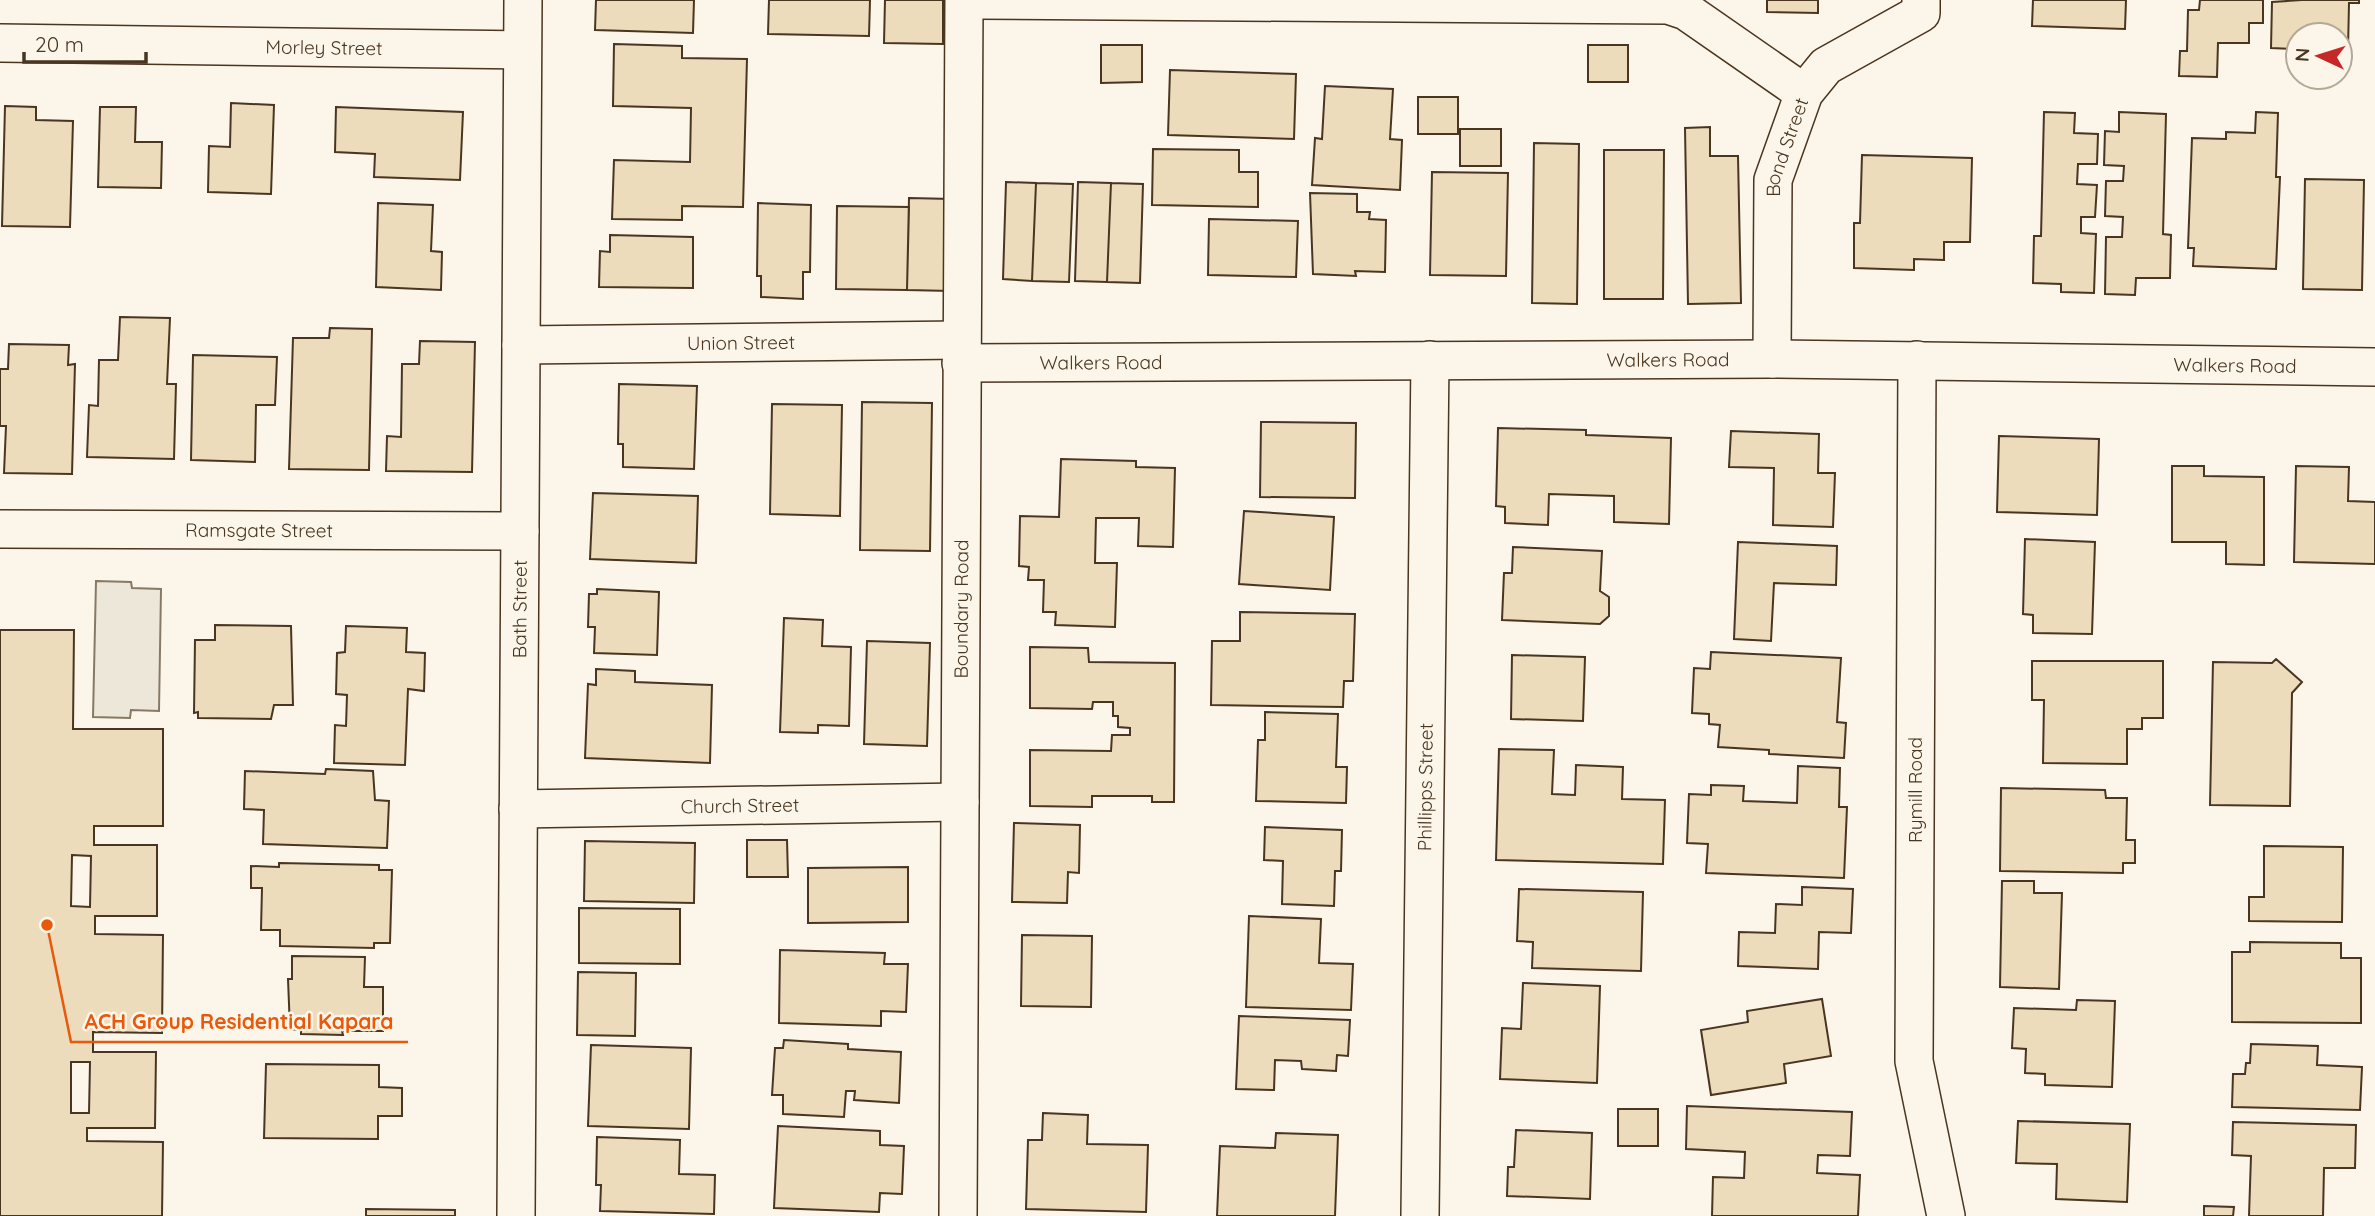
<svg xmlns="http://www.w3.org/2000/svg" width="2375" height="1216" font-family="Quicksand,sans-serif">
  <rect width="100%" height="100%" fill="#fbf6e9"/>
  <!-- parking -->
  <path fill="#ede7d9" stroke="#887966" stroke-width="2" d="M 96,581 L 131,582 L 132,588 L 161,589 L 159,711 L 131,710 L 130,718 L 93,717 Z"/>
  <!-- building -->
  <path fill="#ecdcbc" stroke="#4a3520" stroke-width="2" fill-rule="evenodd" d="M 596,0 L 694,0 L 693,33 L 595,30 Z
    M 769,0 L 870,0 L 869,36 L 768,34 Z
    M 885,0 L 943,0 L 943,44 L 884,43 Z
    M 1767,0 L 1818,0 L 1818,13 L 1767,12 Z
    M 2033,0 L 2126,0 L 2125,29 L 2032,26 Z
    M 2200,0 L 2263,0 L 2263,23 L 2249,23 L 2249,43 L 2218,43 L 2217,77 L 2179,76 L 2180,51 L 2187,51 L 2188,10 L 2199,10 Z
    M 2302,0 L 2359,0 L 2359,3 L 2349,3 L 2348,50 L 2340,49 L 2340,35 L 2298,35 L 2298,49 L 2271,48 L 2272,2 Z
    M 614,44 L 682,46 L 682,58 L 747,59 L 743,207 L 682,206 L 682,220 L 612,219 L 614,160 L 690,162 L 691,108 L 613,106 Z
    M 1101,45 L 1142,45 L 1142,82 L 1101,83 Z
    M 1588,45 L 1628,45 L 1628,82 L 1588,82 Z
    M 1170,70 L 1296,74 L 1294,139 L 1168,135 Z
    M 1325,86 L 1393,89 L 1390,139 L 1402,140 L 1400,190 L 1312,185 L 1315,138 L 1322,139 Z
    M 1418,97 L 1458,97 L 1458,134 L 1418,134 Z
    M 231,103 L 274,105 L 271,194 L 208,192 L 209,146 L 230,147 Z
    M 5,106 L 36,107 L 36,120 L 73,121 L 70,227 L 2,226 Z
    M 100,107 L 136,107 L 135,142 L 162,142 L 161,188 L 98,187 Z
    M 336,107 L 463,112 L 460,180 L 374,177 L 375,154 L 335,152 Z
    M 2044,112 L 2075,113 L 2074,133 L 2098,134 L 2097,164 L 2078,164 L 2077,184 L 2097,185 L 2095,217 L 2081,217 L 2081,233 L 2096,234 L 2094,293 L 2061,292 L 2061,284 L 2033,283 L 2034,236 L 2041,236 Z
    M 2119,112 L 2166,114 L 2163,234 L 2171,235 L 2170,278 L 2136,278 L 2135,295 L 2105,294 L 2106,237 L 2122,237 L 2123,217 L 2105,216 L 2106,181 L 2123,181 L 2124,166 L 2104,165 L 2105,131 L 2119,132 Z
    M 2256,112 L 2278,113 L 2276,177 L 2280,177 L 2276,269 L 2193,266 L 2194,248 L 2188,248 L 2192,138 L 2226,139 L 2226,132 L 2255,133 Z
    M 1710,127 L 1710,156 L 1738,156 L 1741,303 L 1688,304 L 1685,128 Z
    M 1460,129 L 1501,129 L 1501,166 L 1460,166 Z
    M 1534,143 L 1579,144 L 1577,304 L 1532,303 Z
    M 1153,149 L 1239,150 L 1239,172 L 1258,172 L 1258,207 L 1152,205 Z
    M 1604,150 L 1664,150 L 1663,299 L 1604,299 Z
    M 1862,155 L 1972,158 L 1970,242 L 1944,242 L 1944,260 L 1914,259 L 1914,270 L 1854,268 L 1854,223 L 1860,223 Z
    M 1432,172 L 1508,173 L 1506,276 L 1430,275 Z
    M 2305,179 L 2364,180 L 2362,290 L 2303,289 Z
    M 1006,182 L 1036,183 L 1032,281 L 1003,279 Z
    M 1078,182 L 1111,183 L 1107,282 L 1075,281 Z
    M 1036,183 L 1073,184 L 1069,282 L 1032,281 Z
    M 1111,183 L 1143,184 L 1140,283 L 1107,282 Z
    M 1310,193 L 1357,194 L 1357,212 L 1370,212 L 1369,219 L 1386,220 L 1385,272 L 1355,271 L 1356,276 L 1313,274 Z
    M 909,198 L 952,199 L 951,291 L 907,290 Z
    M 378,203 L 433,205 L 431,251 L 442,252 L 441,290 L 376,287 Z
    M 758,203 L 811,205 L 810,272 L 803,272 L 803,299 L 761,297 L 761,276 L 757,276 Z
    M 837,206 L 909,207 L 907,290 L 836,289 Z
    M 1209,219 L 1298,221 L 1296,277 L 1208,275 Z
    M 610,235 L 693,237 L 693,288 L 599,287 L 600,251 L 610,252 Z
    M 120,317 L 170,318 L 167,384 L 176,384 L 174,459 L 87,457 L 89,405 L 98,406 L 99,360 L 118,360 Z
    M 330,328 L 372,329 L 369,470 L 289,469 L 293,338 L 329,338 Z
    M 420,341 L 475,342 L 472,472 L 386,471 L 387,436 L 401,437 L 402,364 L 419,364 Z
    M 9,344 L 69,345 L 68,365 L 75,364 L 72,474 L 4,473 L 6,426 L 0,426 L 0,369 L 8,369 Z
    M 193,355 L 277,357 L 275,405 L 256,405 L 255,462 L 191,460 Z
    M 619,384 L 697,386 L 694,469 L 623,467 L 623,444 L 618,444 Z
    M 862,402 L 932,403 L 930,551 L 860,550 Z
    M 772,404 L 842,405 L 840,516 L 770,514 Z
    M 1261,422 L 1356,423 L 1355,498 L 1260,497 Z
    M 1498,428 L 1586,430 L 1586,435 L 1671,438 L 1669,524 L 1614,522 L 1614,496 L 1549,494 L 1548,525 L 1505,523 L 1505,507 L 1496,506 Z
    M 1731,431 L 1819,434 L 1818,473 L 1835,473 L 1833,527 L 1773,525 L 1774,468 L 1729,467 Z
    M 1999,436 L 2099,439 L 2097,515 L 1997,512 Z
    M 1061,459 L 1136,461 L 1136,467 L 1175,468 L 1173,547 L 1138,546 L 1139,518 L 1096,518 L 1095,563 L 1117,563 L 1115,627 L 1055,625 L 1056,612 L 1043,612 L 1044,580 L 1028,580 L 1029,567 L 1019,566 L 1020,516 L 1059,517 Z
    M 2172,466 L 2204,466 L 2204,476 L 2264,477 L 2264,565 L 2226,564 L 2226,542 L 2172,542 Z
    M 2296,466 L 2349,467 L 2348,501 L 2375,502 L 2375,564 L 2294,562 Z
    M 593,493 L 698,496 L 696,563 L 590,559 Z
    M 1244,511 L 1334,517 L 1330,590 L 1239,584 Z
    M 2025,539 L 2095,542 L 2092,634 L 2033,633 L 2033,615 L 2023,614 Z
    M 1738,542 L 1837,546 L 1836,585 L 1774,583 L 1771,641 L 1734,639 Z
    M 1513,547 L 1602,551 L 1600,591 L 1609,597 L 1609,616 L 1600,624 L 1502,620 L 1504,573 L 1512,573 Z
    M 597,589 L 659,592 L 657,655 L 594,653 L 595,627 L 588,627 L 589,594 L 597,594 Z
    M 1240,612 L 1355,614 L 1353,681 L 1344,681 L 1343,707 L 1211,705 L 1212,641 L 1240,641 Z
    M 784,618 L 823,620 L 822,646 L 851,647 L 849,726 L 818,725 L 818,733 L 780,732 Z
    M 215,625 L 291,626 L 293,705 L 274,705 L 271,719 L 198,718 L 198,712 L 194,713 L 195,640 L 215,640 Z
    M 346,626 L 407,628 L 406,652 L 425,653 L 424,691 L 408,689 L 405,765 L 334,763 L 335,725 L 346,726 L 347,695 L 336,694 L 337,653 L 345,652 Z
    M 0,630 L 74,630 L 73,729 L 163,729 L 163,826 L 94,826 L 94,845 L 157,845 L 157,916 L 95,916 L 95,934 L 163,935 L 162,1033 L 93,1032 L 93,1052 L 156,1052 L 155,1128 L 87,1128 L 87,1141 L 163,1142 L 162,1216 L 0,1216 ZM 72,855 L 91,856 L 90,907 L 71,906 ZM 71,1062 L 90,1062 L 89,1113 L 71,1113 Z
    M 867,641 L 930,643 L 927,746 L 864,744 Z
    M 1030,647 L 1088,648 L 1089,662 L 1175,663 L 1174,802 L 1152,802 L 1152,796 L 1092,796 L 1092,807 L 1030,806 L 1030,750 L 1111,751 L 1112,735 L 1130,735 L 1130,728 L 1118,727 L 1118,716 L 1113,716 L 1113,702 L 1093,702 L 1092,709 L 1030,708 Z
    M 1711,652 L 1841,658 L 1837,722 L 1846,723 L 1844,758 L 1769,754 L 1769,750 L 1718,747 L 1720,725 L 1709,724 L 1709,714 L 1692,713 L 1694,668 L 1710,669 Z
    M 1512,655 L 1585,657 L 1583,721 L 1511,719 Z
    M 2276,659 L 2302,682 L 2292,693 L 2290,806 L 2210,805 L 2213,662 L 2272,663 Z
    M 2032,661 L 2163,661 L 2163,718 L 2142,718 L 2142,729 L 2127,729 L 2127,764 L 2043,763 L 2044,700 L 2032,700 Z
    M 596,669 L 635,671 L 635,682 L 712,685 L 710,763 L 585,758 L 588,684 L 596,685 Z
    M 1265,712 L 1338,714 L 1336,767 L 1347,767 L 1346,803 L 1256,801 L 1258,740 L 1265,740 Z
    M 1499,749 L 1554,750 L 1552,794 L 1575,795 L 1576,765 L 1623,767 L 1622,799 L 1665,800 L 1663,864 L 1496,860 Z
    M 1798,766 L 1840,768 L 1839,807 L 1847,807 L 1844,878 L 1706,873 L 1708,844 L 1687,843 L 1689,794 L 1711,795 L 1711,785 L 1744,786 L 1743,801 L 1797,803 Z
    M 326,769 L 373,771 L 375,800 L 389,801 L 387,848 L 263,844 L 264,810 L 244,809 L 245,771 L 325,774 Z
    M 2001,788 L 2105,790 L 2106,798 L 2127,798 L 2126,840 L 2135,840 L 2135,863 L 2123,863 L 2123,873 L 2000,871 Z
    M 1014,823 L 1080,825 L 1079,873 L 1068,872 L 1067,903 L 1012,902 Z
    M 1265,827 L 1342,830 L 1341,871 L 1335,871 L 1334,906 L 1282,904 L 1283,861 L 1264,860 Z
    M 747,840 L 787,840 L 788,877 L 747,877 Z
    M 585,841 L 695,843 L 694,903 L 584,901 Z
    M 2264,846 L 2343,847 L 2342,922 L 2249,921 L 2249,897 L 2264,897 Z
    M 279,863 L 379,865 L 379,870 L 392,870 L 390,943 L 374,943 L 374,948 L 280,946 L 280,930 L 261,930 L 262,888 L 251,888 L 251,866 L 279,867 Z
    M 908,867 L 908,922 L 808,923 L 808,868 Z
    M 2002,881 L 2034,881 L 2034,893 L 2062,893 L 2059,989 L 2000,987 Z
    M 1802,887 L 1853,889 L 1851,933 L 1819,932 L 1818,969 L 1738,966 L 1739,932 L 1775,933 L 1776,904 L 1802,905 Z
    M 1519,889 L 1643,892 L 1641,971 L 1532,968 L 1533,942 L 1517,941 Z
    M 579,908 L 680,909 L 680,964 L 579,963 Z
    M 1249,916 L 1321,919 L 1319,963 L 1353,964 L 1351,1010 L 1246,1007 Z
    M 1022,935 L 1092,936 L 1091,1007 L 1021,1006 Z
    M 2250,942 L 2341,943 L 2341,958 L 2361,958 L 2361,1023 L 2232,1022 L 2232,952 L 2250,952 Z
    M 780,950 L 885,953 L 884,964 L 908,964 L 906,1012 L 881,1011 L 881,1026 L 779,1023 Z
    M 292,956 L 365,957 L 364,987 L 383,987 L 383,1031 L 342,1031 L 343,1035 L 301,1034 L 301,1030 L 290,1029 L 288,979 L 292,979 Z
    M 578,972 L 636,973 L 635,1036 L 577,1035 Z
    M 1523,983 L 1600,986 L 1597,1083 L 1500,1079 L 1502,1028 L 1521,1029 Z
    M 1822,999 L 1831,1056 L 1784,1064 L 1786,1083 L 1711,1095 L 1701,1030 L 1748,1022 L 1747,1011 Z
    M 2077,1000 L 2115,1001 L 2112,1087 L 2045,1085 L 2045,1074 L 2025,1073 L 2026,1049 L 2012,1048 L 2014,1008 L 2076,1010 Z
    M 1239,1016 L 1350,1020 L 1348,1056 L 1337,1055 L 1336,1071 L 1302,1069 L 1301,1061 L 1275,1060 L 1274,1090 L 1236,1089 Z
    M 784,1040 L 848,1044 L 848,1049 L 901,1052 L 899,1103 L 854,1100 L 855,1091 L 846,1091 L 844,1117 L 783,1114 L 783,1095 L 772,1095 L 775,1048 L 783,1048 Z
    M 2251,1044 L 2318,1046 L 2317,1065 L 2362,1067 L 2360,1110 L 2232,1107 L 2233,1074 L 2245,1074 L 2246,1063 L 2250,1063 Z
    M 591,1045 L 691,1048 L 689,1129 L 588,1126 Z
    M 266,1064 L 379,1065 L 379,1087 L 402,1088 L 402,1116 L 378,1116 L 378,1139 L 264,1138 Z
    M 1687,1106 L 1852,1112 L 1850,1156 L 1818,1155 L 1817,1173 L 1860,1175 L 1858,1216 L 1712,1216 L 1713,1177 L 1744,1178 L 1745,1152 L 1686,1149 Z
    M 1618,1109 L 1658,1109 L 1658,1146 L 1618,1146 Z
    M 1043,1113 L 1088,1115 L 1087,1144 L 1148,1145 L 1146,1212 L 1026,1209 L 1028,1140 L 1042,1140 Z
    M 2018,1121 L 2130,1124 L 2127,1202 L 2056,1199 L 2057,1164 L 2016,1163 Z
    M 2233,1122 L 2356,1125 L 2355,1168 L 2324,1168 L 2323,1216 L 2249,1216 L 2251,1156 L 2232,1155 Z
    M 778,1126 L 880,1131 L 880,1145 L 904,1146 L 902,1194 L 880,1193 L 879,1212 L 774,1208 Z
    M 1516,1130 L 1592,1133 L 1590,1199 L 1507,1196 L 1508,1167 L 1514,1167 Z
    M 1276,1133 L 1338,1135 L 1335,1216 L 1217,1216 L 1220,1146 L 1275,1148 Z
    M 597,1137 L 680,1140 L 679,1174 L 715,1175 L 714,1214 L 600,1211 L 601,1185 L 596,1185 Z
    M 2204,1206 L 2234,1207 L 2233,1216 L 2204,1216 Z
    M 366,1209 L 455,1210 L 455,1216 L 366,1216 Z"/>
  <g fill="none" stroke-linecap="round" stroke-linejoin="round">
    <!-- street casing -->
    <g stroke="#4a3520" stroke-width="40">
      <g id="street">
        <path d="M 979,0 L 1668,5 L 1686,11 L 1804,93"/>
        <path id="s1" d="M 0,43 L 522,50"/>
        <path id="s2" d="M 521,345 L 961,340"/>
        <path id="s3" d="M 1772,359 L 1773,180 L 1804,93 L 1826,66 L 1921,13 L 1921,0"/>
        <path d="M 1917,360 L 1914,1061 L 1946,1216"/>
        <path id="s4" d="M 961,363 L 1772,359 L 2375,367"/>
        <path id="s5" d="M 0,529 L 520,531"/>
        <path id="s6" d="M 518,809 L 960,802"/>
        <path id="s7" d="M 516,1216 L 523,0"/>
        <path id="s8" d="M 958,1216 L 964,0"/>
        <path id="s9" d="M 1420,1216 L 1430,360"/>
      </g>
    </g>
    <!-- street -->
    <use href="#street" stroke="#fbf6e9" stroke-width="37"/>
  </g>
  <g text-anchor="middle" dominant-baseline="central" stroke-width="5" stroke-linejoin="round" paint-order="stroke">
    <!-- street labels -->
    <g font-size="19" fill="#4a3520" stroke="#fbf6e9">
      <text stroke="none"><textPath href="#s1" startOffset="324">Morley Street</textPath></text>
      <text stroke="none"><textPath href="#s3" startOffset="214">Bond Street</textPath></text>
      <text stroke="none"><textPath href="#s2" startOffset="220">Union Street</textPath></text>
      <text stroke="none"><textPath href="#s4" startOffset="707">Walkers Road</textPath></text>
      <text stroke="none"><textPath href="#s4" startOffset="140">Walkers Road</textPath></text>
      <text stroke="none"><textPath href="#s4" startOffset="1274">Walkers Road</textPath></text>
      <text stroke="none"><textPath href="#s5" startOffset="259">Ramsgate Street</textPath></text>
      <text stroke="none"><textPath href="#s7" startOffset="607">Bath Street</textPath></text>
      <text stroke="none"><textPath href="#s8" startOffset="607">Boundary Road</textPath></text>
      <text stroke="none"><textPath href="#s9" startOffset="429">Phillipps Street</textPath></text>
      <text transform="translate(1915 790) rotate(-90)">Rymill Road</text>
      <text stroke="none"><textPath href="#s6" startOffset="222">Church Street</textPath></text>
    </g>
  </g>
  <!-- callouts -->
  <path fill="none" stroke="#e8590c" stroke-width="2.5" d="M47 925L71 1042H408"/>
  <circle fill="#e8590c" stroke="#fbf6e9" stroke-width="2.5" cx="47" cy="925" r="7"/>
  <g font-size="21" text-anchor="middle" font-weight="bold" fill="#e8590c" stroke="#fbf6e9" stroke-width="5" stroke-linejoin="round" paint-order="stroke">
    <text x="239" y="1029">ACH Group Residential Kapara</text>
  </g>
  <!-- north arrow -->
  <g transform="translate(2319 56) rotate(274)"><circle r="33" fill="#fbf6e9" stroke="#b4a999" stroke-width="2"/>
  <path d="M0-5L12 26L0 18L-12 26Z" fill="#c62828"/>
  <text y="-10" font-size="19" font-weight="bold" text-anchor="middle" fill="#4a3520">N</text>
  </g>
  <!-- scale -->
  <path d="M24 52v10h122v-10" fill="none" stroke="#4a3520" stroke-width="3.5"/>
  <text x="35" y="52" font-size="21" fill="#4a3520" stroke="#fbf6e9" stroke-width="5" paint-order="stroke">20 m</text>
</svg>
